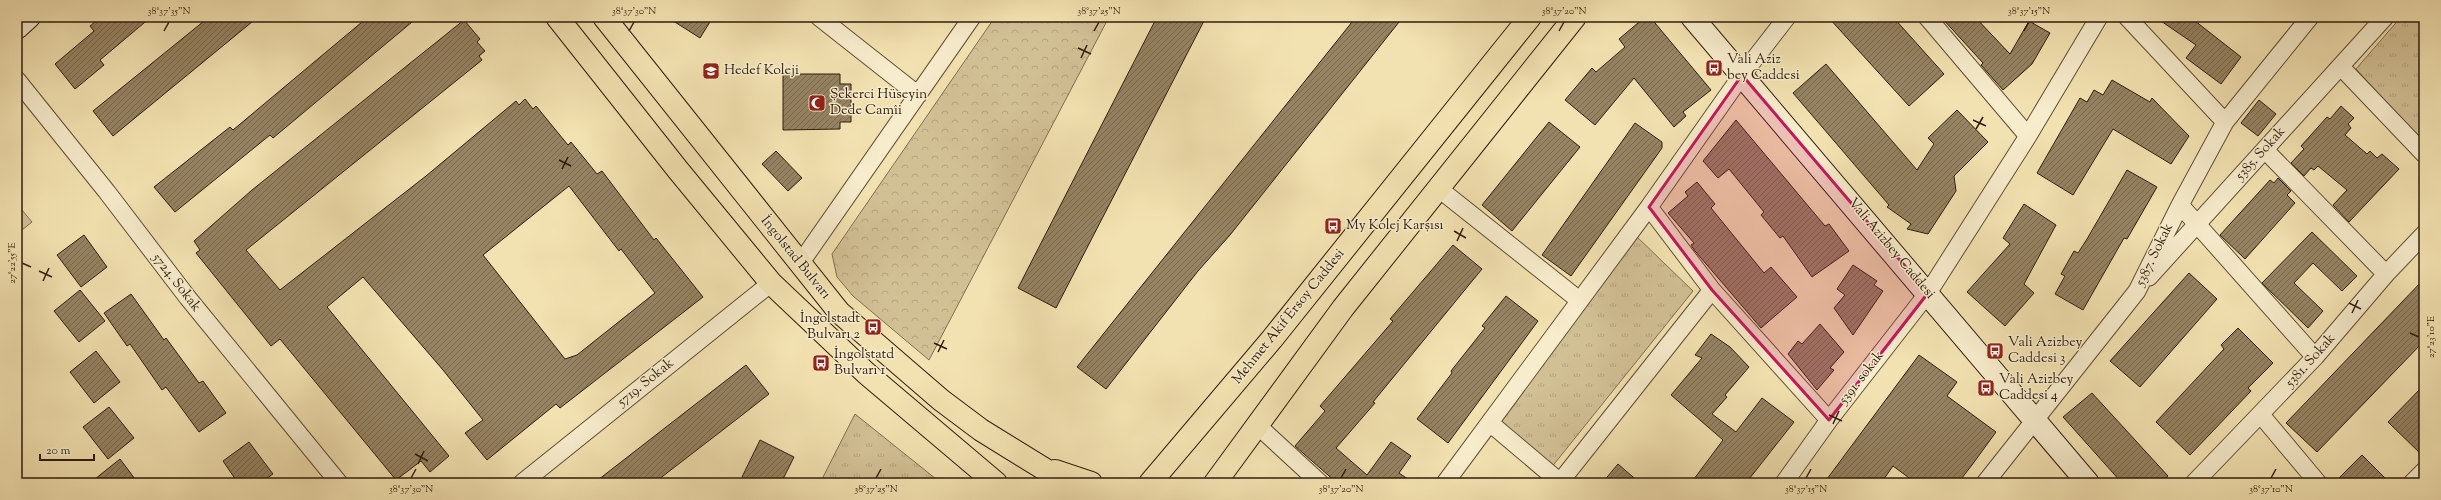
<svg xmlns="http://www.w3.org/2000/svg" width="2441" height="500" font-family="'Sorts Mill Goudy',serif">
  <defs>
    <pattern id="grass-tufts" width="24" height="20" patternUnits="userSpaceOnUse"><rect width="24" height="20" fill="#d2c095"/><path d="M3 7l-1-3M5 7V3M7 7l1-3M15 17l-1-3M17 17v-4M19 17l1-3" fill="none" stroke="#b5a47f"/></pattern>
    <pattern id="forest-crowns" width="20" height="18" patternUnits="userSpaceOnUse"><rect width="20" height="18" fill="#d2c095"/><path d="M2 6a3 3 0 1 1 6 0M12 15a3 3 0 1 1 6 0" fill="none" stroke="#b5a47f"/></pattern>
    <pattern id="building-hatch" width="6" height="6" patternUnits="userSpaceOnUse"><rect width="6" height="6" fill="#958362"/><path d="M-1 1l2-2M0 6l6-6M5 7l2-2" fill="none" stroke="#7a6a4f"/></pattern>
  </defs>
  <rect width="100%" height="100%" fill="#f3e2b1"/>
  <filter id="stains"><feTurbulence type="fractalNoise" baseFrequency=".005" numOctaves="4"/><feColorMatrix values="0 0 0 0 .2 0 0 0 0 .09 0 0 0 0 .02 0 0 0 .5 -.17"/></filter>
  <radialGradient id="worn" r=".72"><stop offset=".6" stop-color="#630" stop-opacity="0"/><stop offset="1" stop-color="#630" stop-opacity=".3"/></radialGradient>
  <!-- grass -->
  <path fill="url(#grass-tufts)" stroke="#806e50" d="M 2401,17 L 2420,17 L 2424,21 L 2424,143 L 2356,69 Z
    M 1635,235 L 1693,291 L 1551,468 L 1497,425 Z
    M 855,414 L 941,483 L 820,483 Z"/>
  <!-- forest -->
  <path fill="url(#forest-crowns)" stroke="#806e50" d="M 995,17 L 1109,17 L 929,360 L 853,296 L 837,277 L 832,254 Z"/>
  <!-- garden -->
  <path fill="#d2c095" stroke="#806e50" d="M 17,204 L 32,222 L 17,234 Z"/>
  <!-- building -->
  <path fill="url(#building-hatch)" stroke="#2f1c0c" fill-rule="evenodd" d="M 101,17 L 151,17 L 100,60 L 104,65 L 75,89 L 55,64 L 94,31 L 90,26 Z
    M 209,17 L 258,17 L 113,136 L 93,111 Z
    M 368,17 L 418,17 L 273,138 L 270,135 L 175,212 L 154,187 L 230,127 L 233,130 Z
    M 667,17 L 713,17 L 700,38 Z
    M 1157,17 L 1206,17 L 1056,308 L 1018,288 Z
    M 1356,17 L 1403,17 L 1230,235 L 1198,271 L 1106,389 L 1077,367 Z
    M 1645,17 L 1650,17 L 1711,90 L 1683,112 L 1686,116 L 1674,127 L 1634,78 L 1595,125 L 1565,100 L 1592,68 L 1596,72 L 1625,47 L 1619,39 Z
    M 1828,17 L 1893,17 L 1944,74 L 1909,106 Z
    M 1941,17 L 1975,17 L 2010,54 L 2029,21 L 2050,33 L 2032,64 L 2003,90 L 1981,65 L 1983,63 Z
    M 2155,17 L 2190,17 L 2241,57 L 2221,84 L 2186,58 L 2196,45 Z
    M 464,20 L 480,39 L 477,42 L 485,51 L 479,56 L 482,60 L 246,250 L 280,290 L 426,176 L 516,101 L 519,105 L 525,99 L 533,109 L 536,106 L 568,145 L 571,142 L 597,174 L 602,171 L 654,240 L 656,238 L 703,297 L 560,408 L 556,404 L 487,460 L 465,433 L 483,420 L 443,370 L 363,277 L 327,307 L 449,456 L 430,472 L 421,461 L 396,480 L 280,339 L 271,346 L 196,253 L 200,250 L 194,241 L 252,190 ZM 569,186 L 619,251 L 621,249 L 655,293 L 577,355 L 565,359 L 483,255 Z
    M 1826,64 L 1917,170 L 1934,144 L 1928,138 L 1957,110 L 1988,142 L 1954,176 L 1956,191 L 1928,234 L 1907,229 L 1911,224 L 1887,207 L 1889,205 L 1793,93 Z
    M 783,74 L 840,74 L 840,84 L 851,84 L 851,122 L 840,122 L 840,129 L 783,130 Z
    M 2112,80 L 2150,102 L 2152,98 L 2189,136 L 2171,164 L 2113,129 L 2073,195 L 2037,173 L 2080,98 L 2087,102 L 2094,90 L 2103,95 Z
    M 2259,100 L 2276,114 L 2258,136 L 2241,123 Z
    M 2341,106 L 2354,118 L 2348,124 L 2351,128 L 2345,135 L 2367,154 L 2370,151 L 2377,158 L 2382,154 L 2399,169 L 2349,222 L 2333,205 L 2347,190 L 2318,166 L 2314,170 L 2311,168 L 2304,176 L 2291,163 L 2304,149 L 2301,146 L 2327,117 L 2330,119 Z
    M 1736,120 L 1825,226 L 1829,224 L 1849,251 L 1812,277 L 1783,236 L 1780,238 L 1761,215 L 1764,212 L 1729,169 L 1718,178 L 1703,161 Z
    M 1549,122 L 1580,147 L 1512,231 L 1482,205 Z
    M 1635,123 L 1662,142 L 1662,148 L 1571,276 L 1542,255 Z
    M 776,151 L 802,178 L 788,191 L 762,164 Z
    M 2127,170 L 2157,187 L 2127,239 L 2124,238 L 2083,310 L 2055,294 L 2065,276 L 2061,274 L 2074,251 L 2078,253 L 2087,239 Z
    M 2278,178 L 2291,191 L 2287,195 L 2295,203 L 2245,259 L 2220,235 L 2270,180 L 2274,183 Z
    M 1697,182 L 1715,204 L 1711,208 L 1764,273 L 1771,267 L 1797,297 L 1761,328 L 1695,251 L 1691,245 L 1694,243 L 1668,213 L 1688,196 L 1685,192 Z
    M 2024,204 L 2056,225 L 2024,284 L 2034,293 L 2005,326 L 1967,292 L 2010,244 L 2003,238 Z
    M 2312,232 L 2357,276 L 2342,291 L 2313,263 L 2294,283 L 2323,311 L 2308,328 L 2262,283 Z
    M 84,235 L 107,267 L 81,287 L 57,255 Z
    M 1453,245 L 1482,269 L 1373,402 L 1375,403 L 1336,448 L 1367,475 L 1391,442 L 1411,456 L 1399,473 L 1414,483 L 1337,483 L 1295,446 L 1325,411 L 1320,406 L 1393,321 L 1390,319 Z
    M 1853,265 L 1877,281 L 1874,285 L 1883,291 L 1853,335 L 1834,308 L 1845,295 L 1837,289 Z
    M 2189,273 L 2217,299 L 2140,387 L 2110,361 Z
    M 2424,279 L 2424,341 L 2317,452 L 2286,423 Z
    M 80,290 L 105,321 L 79,342 L 54,311 Z
    M 131,294 L 164,340 L 166,338 L 199,383 L 203,381 L 226,413 L 199,432 L 166,387 L 162,390 L 130,344 L 127,346 L 104,313 Z
    M 1506,296 L 1538,321 L 1448,443 L 1417,419 L 1452,373 L 1451,371 L 1485,328 L 1482,326 Z
    M 1820,324 L 1844,352 L 1830,368 L 1834,370 L 1817,390 L 1788,354 L 1798,341 L 1802,344 Z
    M 2238,328 L 2273,363 L 2248,388 L 2251,391 L 2190,455 L 2156,422 L 2224,349 L 2221,345 Z
    M 1711,334 L 1730,347 L 1749,367 L 1725,395 L 1727,397 L 1712,414 L 1736,432 L 1762,398 L 1794,422 L 1746,483 L 1691,483 L 1723,440 L 1671,395 L 1702,358 L 1695,355 Z
    M 96,351 L 120,382 L 94,403 L 70,372 Z
    M 1919,355 L 1957,382 L 1947,396 L 1996,432 L 1972,465 L 1958,483 L 1916,483 L 1893,466 L 1881,483 L 1824,483 Z
    M 746,365 L 769,394 L 737,419 L 654,483 L 594,483 Z
    M 2424,385 L 2424,457 L 2388,422 Z
    M 2092,393 L 2168,476 L 2160,483 L 2122,483 L 2063,417 Z
    M 109,407 L 134,438 L 108,459 L 83,427 Z
    M 760,440 L 794,457 L 781,483 L 755,483 L 742,477 Z
    M 249,442 L 273,474 L 260,483 L 238,483 L 223,461 Z
    M 2362,455 L 2390,483 L 2334,483 Z
    M 120,459 L 138,483 L 90,483 Z
    M 1618,464 L 1640,483 L 1602,483 Z"/>
  <g fill="none" stroke-linecap="round" stroke-linejoin="round">
    <!-- street casing -->
    <g stroke="#604e35" stroke-width="19">
      <path id="street" d="M 819,17 L 918,95
        M 1927,17 L 2028,136
        M 2127,17 L 2225,122
        M 2341,67 L 2424,154
        M 17,80 L 107,192 L 188,298 L 339,483
        M 2265,150 L 2386,274
        M 1438,188 L 1579,300
        M 2180,205 L 2315,357
        M 1649,207 L 1712,290 L 1829,420
        M 799,265 L 972,17
        M 2149,277 L 2385,17
        M 2261,415 L 2318,483
        M 1490,423 L 1561,483
        M 1257,425 L 1320,483
        M 1560,482 L 1712,290
        M 522,483 L 771,283
        M 1445,483 L 1649,207 L 1742,75 L 1787,17
        M 1784,483 L 1829,420 L 1928,293 L 2028,136 L 2099,17
        M 1985,483 L 2137,291 L 2180,205 L 2225,122 L 2310,17
        M 2194,483 L 2315,357 L 2386,274 L 2424,234
        M 2412,483 L 2424,471"/>
    </g>
    <!-- secondary casing -->
    <g stroke="#2f1c0c" stroke-width="24">
      <path id="secondary" d="M 1692,17 L 2088,483
        M 17,28 L 29,17"/>
    </g>
    <!-- primary casing -->
    <g stroke="#2f1c0c" stroke-width="24">
      <path id="primary" d="M 557,17 L 678,170 L 771,283 L 866,373 L 996,483
        M 604,17 L 839,312 L 941,400 L 981,430 L 1067,483
        M 1055,471 L 1091,483
        M 1150,483 L 1272,339 L 1530,17
        M 1215,483 L 1343,308 L 1575,17"/>
    </g>
    <!-- street -->
    <use href="#street" stroke="#f7eccc" stroke-width="17"/>
    <!-- secondary -->
    <use href="#secondary" stroke="#f7eccc" stroke-width="22"/>
    <!-- primary -->
    <use href="#primary" stroke="#f3e2b1" stroke-width="22"/>
  </g>
  <!-- marked area -->
  <path fill="#c2185b" fill-opacity="0.2" stroke="#c2185b" stroke-width="3" stroke-linejoin="round" d="M 1742,75 L 1928,293 L 1829,420 L 1712,290 L 1649,207 Z"/>
  <!-- ticks -->
  <path fill="none" stroke="#2f1c0c" stroke-width="1.5" d="M 164,31 L 169,22M 629,31 L 634,22M 1094,31 L 1099,22M 1559,31 L 1564,22M 2024,31 L 2029,22M 1078,48 L 1091,54M 1081,58 L 1087,45M 1973,120 L 1986,126M 1976,129 L 1983,117M 559,160 L 571,166M 562,169 L 568,157M 1454,231 L 1466,238M 1457,241 L 1463,228M 22,263 L 31,267M 39,271 L 52,277M 43,281 L 49,268M 2349,303 L 2361,309M 2352,313 L 2358,300M 2410,333 L 2419,337M 934,343 L 947,349M 938,352 L 944,340M 1829,415 L 1842,421M 1833,424 L 1839,411M 415,454 L 428,461M 418,464 L 424,451M 411,478 L 416,469M 876,478 L 881,469M 1341,478 L 1346,469M 1806,478 L 1811,469M 2271,478 L 2276,469"/>
  <!-- icons -->
  <defs>
    <g id="bus-square" transform="scale(0.9)"><rect x="-9" y="-9" width="18" height="18" rx="4" fill="#8f2418" stroke="#f7eccc"/><path d="M-5-6H5V4H4V6H2V4H-2V6H-4V4H-5ZM-3.5-4V0h7V-4ZM-3.5 1.2v1.5H-2V1.2ZM2 1.2v1.5H3.5V1.2Z" fill="#fff"/></g>
    <g id="school-square" transform="scale(0.9)"><rect x="-9" y="-9" width="18" height="18" rx="4" fill="#8f2418" stroke="#f7eccc"/><path d="M0-5L7-2L0 1L-7-2ZM-4 1L0 2.5L4 1V4Q0 6-4 4Z" fill="#fff"/></g>
    <g id="mosque-square" transform="scale(0.9)"><rect x="-9" y="-9" width="18" height="18" rx="4" fill="#8f2418" stroke="#f7eccc"/><path d="M3.5-4.9A6 6 0 1 0 3.5 4.9A5 5 0 1 1 3.5-4.9Z" fill="#fff"/></g>
  </defs>
  <g fill-rule="evenodd">
    <use href="#bus-square" x="1714" y="68"/>
    <use href="#school-square" x="711" y="71"/>
    <use href="#mosque-square" x="817" y="103"/>
    <use href="#bus-square" x="1333" y="226"/>
    <use href="#bus-square" x="873" y="327"/>
    <use href="#bus-square" x="1995" y="351"/>
    <use href="#bus-square" x="821" y="363"/>
    <use href="#bus-square" x="1986" y="388"/>
  </g>
  <g text-anchor="middle" dominant-baseline="central" stroke-width="3" stroke-linejoin="round" paint-order="stroke">
    <!-- poi labels -->
    <g font-size="14" fill="#2f1c0c" stroke="#f7eccc" text-anchor="start">
      <text x="1727" y="60">Vali Aziz<tspan x="1727" dy="16">bey Caddesi</tspan></text>
      <text x="724" y="71">Hedef Koleji</text>
      <text x="830" y="95">Şekerci Hüseyin<tspan x="830" dy="16">Dede Camîi</tspan></text>
      <text x="1346" y="226">My Kolej Karşısı</text>
      <text x="860" y="319" text-anchor="end">İngolstadt<tspan x="860" dy="16">Bulvarı 2</tspan></text>
      <text x="2008" y="343">Vali Azizbey<tspan x="2008" dy="16">Caddesi 3</tspan></text>
      <text x="834" y="355">İngolstatd<tspan x="834" dy="16">Bulvarı 1</tspan></text>
      <text x="1999" y="380">Vali Azizbey<tspan x="1999" dy="16">Caddesi 4</tspan></text>
    </g>
    <!-- street labels -->
    <g font-size="14" fill="#2f1c0c" stroke="#f7eccc">
      <text transform="translate(2261 154) rotate(-48)">5385. Sokak</text>
      <text transform="translate(1891 249) rotate(50)">Vali Azizbey Caddesi</text>
      <text transform="translate(2155 255) rotate(-64)">5387. Sokak</text>
      <text transform="translate(795 258) rotate(51)">İngolstad Bulvarı</text>
      <text transform="translate(176 283) rotate(52)">5724. Sokak</text>
      <text transform="translate(1289 317) rotate(-51)">Mehmet Akif Ersoy Caddesi</text>
      <text transform="translate(2311 361) rotate(-48)">5381. Sokak</text>
      <text transform="translate(1862 378) rotate(-52)">5391. sokak</text>
      <text transform="translate(646 383) rotate(-39)">5719. Sokak</text>
    </g>
  </g>
  <!-- margin -->
  <rect width="2441" height="500" fill="none" stroke="#f3e2b1" stroke-width="44"/>
  <!-- scale -->
  <path d="M40 454v6h54v-6" fill="none" stroke="#2f1c0c" stroke-width="2"/>
  <text x="46" y="454" font-size="12" fill="#2f1c0c" stroke="#f7eccc" stroke-width="3" paint-order="stroke">20 m</text>
  <rect x="22" y="22" width="2397" height="456" fill="none" stroke="#2f1c0c" stroke-width="1.5"/>
  <g font-size="10" text-anchor="middle" fill="#2f1c0c">
    <text x="169" y="14">38°37'35"N</text>
    <text x="634" y="14">38°37'30"N</text>
    <text x="1099" y="14">38°37'25"N</text>
    <text x="1564" y="14">38°37'20"N</text>
    <text x="2029" y="14">38°37'15"N</text>
    <text transform="translate(11 263) rotate(-90)" y="4">27°22'55"E</text>
    <text transform="translate(2430 337) rotate(-90)" y="4">27°23'10"E</text>
    <text x="411" y="492">38°37'30"N</text>
    <text x="876" y="492">38°37'25"N</text>
    <text x="1341" y="492">38°37'20"N</text>
    <text x="1806" y="492">38°37'15"N</text>
    <text x="2271" y="492">38°37'10"N</text>
  </g>
  <rect width="100%" height="100%" filter="url(#stains)"/>
  <rect width="100%" height="100%" fill="url(#worn)"/>
</svg>
